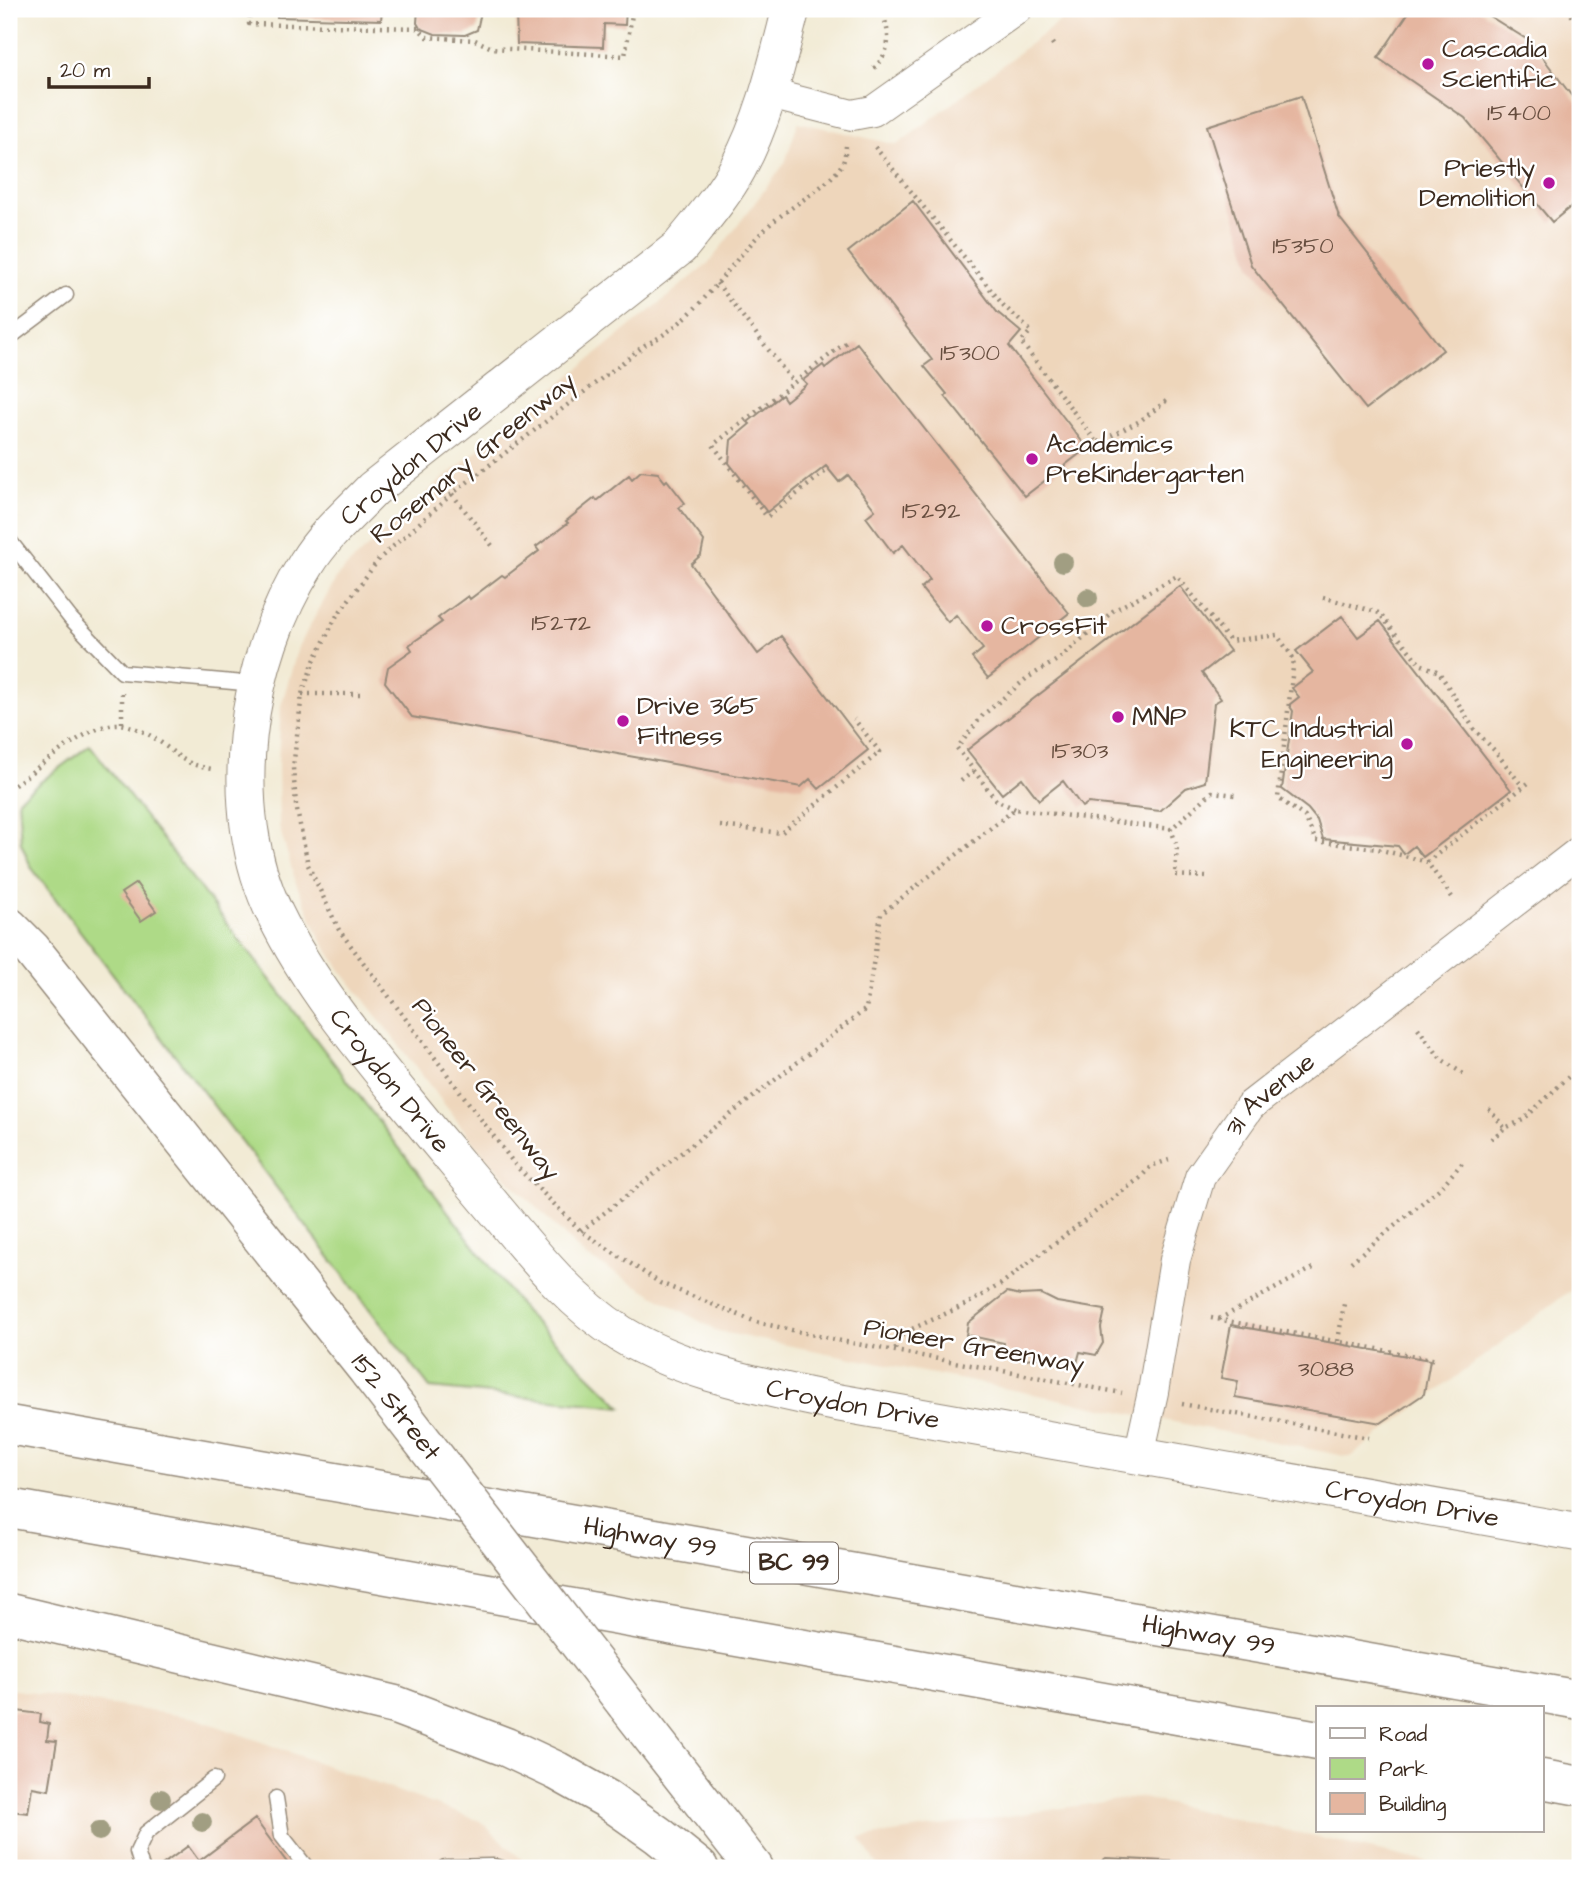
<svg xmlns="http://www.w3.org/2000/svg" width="1589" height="1877" font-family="'Architects Daughter',sans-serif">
  <rect width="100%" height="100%" fill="#fff"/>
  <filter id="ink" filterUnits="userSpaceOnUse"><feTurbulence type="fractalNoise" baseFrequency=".0143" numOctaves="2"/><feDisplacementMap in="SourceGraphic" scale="14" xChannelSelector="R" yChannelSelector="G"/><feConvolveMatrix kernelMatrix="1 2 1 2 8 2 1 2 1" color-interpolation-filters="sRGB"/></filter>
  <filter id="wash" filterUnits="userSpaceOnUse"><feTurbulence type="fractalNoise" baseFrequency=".00686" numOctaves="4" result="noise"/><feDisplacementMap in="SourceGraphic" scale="28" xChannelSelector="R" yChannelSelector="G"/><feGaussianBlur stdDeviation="1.57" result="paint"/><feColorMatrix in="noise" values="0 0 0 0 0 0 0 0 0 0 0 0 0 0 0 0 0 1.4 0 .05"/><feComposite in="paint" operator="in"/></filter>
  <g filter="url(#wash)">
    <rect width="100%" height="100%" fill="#f2ebd5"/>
    <!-- built -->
    <path fill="#eed6bb" d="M 1076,9 L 1580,9 L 1580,1283 L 1350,1457 L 717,1331 L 585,1256 L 485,1157 L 341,970 L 320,938 L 296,883 L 279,826 L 278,763 L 281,706 L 299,645 L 339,574 L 438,483 L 709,263 L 785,163 L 798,122 L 897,145 Z
      M 9,1689 L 195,1718 L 480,1821 L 531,1868 L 9,1868 Z
      M 1138,1797 L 1454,1868 L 880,1868 L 859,1838 Z"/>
    <!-- green -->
    <path fill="#aeda87" stroke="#748252" stroke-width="2" d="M 90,745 L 525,1312 L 622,1407 L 430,1388 L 31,867 L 21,843 L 18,799 Z"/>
    <g id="blocks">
      <!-- building -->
      <path fill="#e5b6a0" d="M 277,9 L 382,9 L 381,20 L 277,17 Z
        M 418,9 L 626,9 L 625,25 L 604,24 L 603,47 L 517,44 L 516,11 L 481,12 L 477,30 L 465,35 L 435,34 L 420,28 L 417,23 Z
        M 1411,9 L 1478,9 L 1531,42 L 1580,107 L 1580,199 L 1552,222 L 1465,118 L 1378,58 Z
        M 1301,96 L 1339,217 L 1443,350 L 1366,409 L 1251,265 L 1207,126 Z
        M 913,201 L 997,312 L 1021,332 L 1009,346 L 1087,448 L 1025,496 L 945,396 L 947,394 L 924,366 L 932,360 L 848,252 Z
        M 857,343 L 1069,613 L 988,678 L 972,658 L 983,649 L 956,615 L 948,622 L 921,588 L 930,580 L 903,545 L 893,553 L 866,517 L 875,510 L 848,475 L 839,482 L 826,466 L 767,512 L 729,463 L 731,440 L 750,424 L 748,422 L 782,395 L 786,401 L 807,384 L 803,380 L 823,365 L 825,368 Z
        M 641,471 L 658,473 L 665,482 L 667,480 L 685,503 L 679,508 L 704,541 L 701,555 L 691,564 L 758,654 L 781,636 L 868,750 L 819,789 L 810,779 L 801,787 L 412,717 L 385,682 L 388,667 L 412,650 L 409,645 L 442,622 L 438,618 L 468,596 L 470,599 L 502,575 L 505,577 L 539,551 L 536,547 L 568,523 L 566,521 L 595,498 L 597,501 L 629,475 L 632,479 Z
        M 1180,586 L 1230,651 L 1202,673 L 1221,699 L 1214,703 L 1205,782 L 1186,788 L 1160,811 L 1088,803 L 1082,807 L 1063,781 L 1039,800 L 1022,778 L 1002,794 L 967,750 Z
        M 1342,616 L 1358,637 L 1380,621 L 1511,790 L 1423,857 L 1414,846 L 1404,854 L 1398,846 L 1323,839 L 1317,820 L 1308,809 L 1282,789 L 1293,711 L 1289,705 L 1299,697 L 1292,688 L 1313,672 L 1296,651 Z
        M 136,883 L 156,911 L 141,921 L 121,893 Z
        M 9,1177 L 16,1178 L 10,1214 L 9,1214 Z
        M 1007,1292 L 1020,1295 L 1041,1294 L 1057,1302 L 1105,1310 L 1101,1328 L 1103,1343 L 1096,1355 L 1080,1352 L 1077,1363 L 1047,1357 L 1024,1359 L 1004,1349 L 1004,1343 L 966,1335 L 968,1323 Z
        M 1231,1325 L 1430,1360 L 1424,1394 L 1381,1423 L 1235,1397 L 1238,1381 L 1221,1378 Z
        M 9,1710 L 41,1714 L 40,1722 L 49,1724 L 47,1740 L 57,1741 L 49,1790 L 32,1787 L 28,1813 L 9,1811 Z
        M 255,1819 L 291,1868 L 158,1868 L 188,1846 L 199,1861 Z
        M 1106,1858 L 1223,1864 L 1223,1868 L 1092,1868 Z"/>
    </g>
  </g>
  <g filter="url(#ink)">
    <use href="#blocks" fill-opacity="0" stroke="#968a7a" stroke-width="2"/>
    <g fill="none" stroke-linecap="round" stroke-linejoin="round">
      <!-- service casing -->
      <g stroke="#968a7a" stroke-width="17">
        <path id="service" d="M 9,338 L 66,295
          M 9,540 L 71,619 L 122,672 L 255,684
          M 276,1798 L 282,1836 L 307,1868
          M 445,1867 L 493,1866 L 502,1868
          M 142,1868 L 137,1852 L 146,1833 L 214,1779"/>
      </g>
      <!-- minor casing -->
      <g stroke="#968a7a" stroke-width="32">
        <g id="minor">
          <path d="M 770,94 L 852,115 L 873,111 L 1017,9"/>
          <path id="s1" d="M 1139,1455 L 1153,1392 L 1175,1260 L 1200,1177 L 1250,1106 L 1580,851"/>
        </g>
      </g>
      <!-- tertiary casing -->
      <g stroke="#968a7a" stroke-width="39">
        <g id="tertiary">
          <path id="s2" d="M 791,9 C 777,63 765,118 738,168 C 723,196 700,222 680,247 L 373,489 C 351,512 324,535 307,563 C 245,659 223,809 275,914 C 315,996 377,1065 434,1136 C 458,1165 482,1193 506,1222 C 540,1263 575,1305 621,1334 C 685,1373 762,1386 834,1402 L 1580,1533"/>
        </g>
      </g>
      <!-- secondary casing -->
      <g stroke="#968a7a" stroke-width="41">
        <path id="secondary" d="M 9,927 L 32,950 L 369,1372
          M 626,1704 L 754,1868"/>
      </g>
      <!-- motorway casing -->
      <g stroke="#968a7a" stroke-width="41">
        <g id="motorway">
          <path id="s3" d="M 9,1425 L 1580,1700"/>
          <path d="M 9,1508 L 1318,1740"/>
          <path d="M 9,1613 L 395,1705 L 506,1747 L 557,1771 L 607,1799 L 658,1835 L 699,1868"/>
          <path d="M 1542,1779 L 1580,1786"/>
        </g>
      </g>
      <!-- path -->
      <path stroke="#968a7a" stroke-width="4.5" stroke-dasharray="2 5" stroke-linecap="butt" d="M 250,9 L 249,24 L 418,28 L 427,37 L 475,40 L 492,48 L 625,56 L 633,9
        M 1567,9 L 1580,26
        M 1306,10 L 1310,9
        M 1052,43 L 1054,46
        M 874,68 C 893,49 890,33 881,9
        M 846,146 C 845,153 845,161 841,166 C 825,190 784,209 763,231 C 724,270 696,321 645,345 L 452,494 L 379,559 L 336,617 L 314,661 L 302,694 L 293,768 L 296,805 L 308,865 L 339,930 L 516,1166 L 581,1231 L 660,1283 L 756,1322 L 841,1341 L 1122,1393
        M 875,147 L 1004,306 L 1031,331 L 1021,342 L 1097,443 L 1140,421 L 1170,398
        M 717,283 L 794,383
        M 825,472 L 767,517 L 713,445 L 848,341
        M 452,494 L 494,548
        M 1323,597 L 1379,613 L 1420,664 L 1439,672 L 1474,729 L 1495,751 L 1523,787
        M 122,693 L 122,724
        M 302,694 L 361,694
        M 961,781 L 974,771
        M 9,789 C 35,771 89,722 120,724 C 129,725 143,731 151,736 C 176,751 179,764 212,769
        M 1015,809 L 996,800 L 957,748 L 983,715 L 1027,678 L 1059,659 L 1113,611 L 1177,576 L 1230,641 L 1277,635 L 1294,659 L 1278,798 L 1305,817 L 1316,841 L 1378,849 L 1427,862 L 1452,897
        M 720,826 L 781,833 L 880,752 L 854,719
        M 1427,862 L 1531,781
        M 1206,877 L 1175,875 L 1177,846 L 1171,829 L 1212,792 L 1235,795
        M 1418,1028 L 1441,1059 L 1465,1075
        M 1489,1109 L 1505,1128
        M 1491,1139 L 1505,1128 L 1523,1120 L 1580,1066
        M 581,1231 L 866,1009 L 881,914 L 1015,809 L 1171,829
        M 1351,1262 L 1440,1188 L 1464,1161
        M 1211,1318 L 1437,1360
        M 1219,1319 L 1313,1268
        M 1338,1341 L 1344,1304
        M 895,1349 L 903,1333 L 967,1304 L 1001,1284 L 1140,1178 L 1151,1166 L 1169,1160
        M 1182,1404 L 1369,1438"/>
      <!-- service -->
      <use href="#service" stroke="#fff" stroke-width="14"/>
      <!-- minor -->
      <use href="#minor" stroke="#fff" stroke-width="30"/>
      <!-- tertiary -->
      <use href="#tertiary" stroke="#fff" stroke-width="37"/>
      <!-- secondary -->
      <use href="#secondary" stroke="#fff" stroke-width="38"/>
      <!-- motorway -->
      <use href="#motorway" stroke="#fff" stroke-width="38"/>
      <!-- secondary-bridge casing -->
      <g stroke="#968a7a" stroke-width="41" stroke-linecap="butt">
        <path id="secondary-bridge" d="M 369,1372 L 626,1704"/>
      </g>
      <!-- secondary-bridge -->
      <use href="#secondary-bridge" stroke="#fff" stroke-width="38"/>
    </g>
    <!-- trees -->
    <g fill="#a19e82">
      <circle cx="1063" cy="562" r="10"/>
      <circle cx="1088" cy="598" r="10"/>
      <circle cx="161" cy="1799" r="10"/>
      <circle cx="202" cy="1822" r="10"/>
      <circle cx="99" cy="1831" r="10"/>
    </g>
  </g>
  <!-- markers -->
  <g fill="#b5179e" stroke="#fff" stroke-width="2.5">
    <circle cx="1428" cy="64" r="7"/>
    <circle cx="1549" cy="183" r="7"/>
    <circle cx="1032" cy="459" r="7"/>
    <circle cx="987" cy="626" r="7"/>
    <circle cx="1118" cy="717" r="7"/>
    <circle cx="623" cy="721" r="7"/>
    <circle cx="1407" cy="744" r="7"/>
  </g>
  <g text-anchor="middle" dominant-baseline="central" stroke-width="5" stroke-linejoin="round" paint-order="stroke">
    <!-- number labels -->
    <g font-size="23" fill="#664d3e">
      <text x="1519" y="113">15400</text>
      <text x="1303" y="246">15350</text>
      <text x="970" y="353">15300</text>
      <text x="931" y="511">15292</text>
      <text x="561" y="623">15272</text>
      <text x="1080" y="751">15303</text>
      <text x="1326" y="1369">3088</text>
    </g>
    <!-- shield labels -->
    <rect fill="#fff" stroke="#766a62" stroke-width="2" x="750" y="1542.5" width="88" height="41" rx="5"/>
    <g font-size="24" font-weight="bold" fill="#3b2a1e">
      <text x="794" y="1563">BC 99</text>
    </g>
    <!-- poi labels -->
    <g font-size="26" fill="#3b2a1e" stroke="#fff" text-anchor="start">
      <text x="1442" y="49">Cascadia<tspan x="1442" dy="30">Scientific</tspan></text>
      <text x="1535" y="168" text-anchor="end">Priestly<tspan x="1535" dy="30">Demolition</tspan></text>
      <text x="1046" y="444">Academics<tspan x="1046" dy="30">PreKindergarten</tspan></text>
      <text x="1001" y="626">CrossFit</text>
      <text x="637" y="706">Drive 365<tspan x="637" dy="30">Fitness</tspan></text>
      <text x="1132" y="717">MNP</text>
      <text x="1393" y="729" text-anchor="end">KTC Industrial<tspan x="1393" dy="30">Engineering</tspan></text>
    </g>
    <!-- street labels -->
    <g font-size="26" fill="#3b2a1e" stroke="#fff">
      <text transform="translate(473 458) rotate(-39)">Rosemary Greenway</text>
      <text transform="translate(411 464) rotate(-40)">Croydon Drive</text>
      <text stroke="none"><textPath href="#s2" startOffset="1326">Croydon Drive</textPath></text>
      <text transform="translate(486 1089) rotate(52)">Pioneer Greenway</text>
      <text stroke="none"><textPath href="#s1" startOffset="394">31 Avenue</textPath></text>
      <text transform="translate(974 1346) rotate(10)">Pioneer Greenway</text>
      <text stroke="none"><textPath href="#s2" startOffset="1914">Croydon Drive</textPath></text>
      <text transform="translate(396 1407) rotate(52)">152 Street</text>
      <text stroke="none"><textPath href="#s2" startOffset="2482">Croydon Drive</textPath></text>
      <text stroke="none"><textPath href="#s3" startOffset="651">Highway 99</textPath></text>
      <text stroke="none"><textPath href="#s3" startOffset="1218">Highway 99</textPath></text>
    </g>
  </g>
  <!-- margin -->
  <rect width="1589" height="1877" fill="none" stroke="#fff" stroke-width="35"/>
  <!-- legend -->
  <rect x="1316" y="1706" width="228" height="126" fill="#ffffff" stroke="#b1aaa5" stroke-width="2"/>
  <rect x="1330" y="1728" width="35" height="10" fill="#ffffff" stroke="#b1aaa5" stroke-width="2"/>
  <text x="1379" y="1741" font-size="21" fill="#3b2a1e">Road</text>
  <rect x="1330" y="1758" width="35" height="21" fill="#aeda87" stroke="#b1aaa5" stroke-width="2"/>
  <text x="1379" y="1776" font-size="21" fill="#3b2a1e">Park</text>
  <rect x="1330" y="1793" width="35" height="21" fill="#e5b6a0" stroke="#b1aaa5" stroke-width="2"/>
  <text x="1379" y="1811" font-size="21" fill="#3b2a1e">Building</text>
  <!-- scale -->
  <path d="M49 77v10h100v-10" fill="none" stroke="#3b2a1e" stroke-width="3.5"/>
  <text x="60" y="77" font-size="21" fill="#3b2a1e" stroke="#ffffff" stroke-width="5" paint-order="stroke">20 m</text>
</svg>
